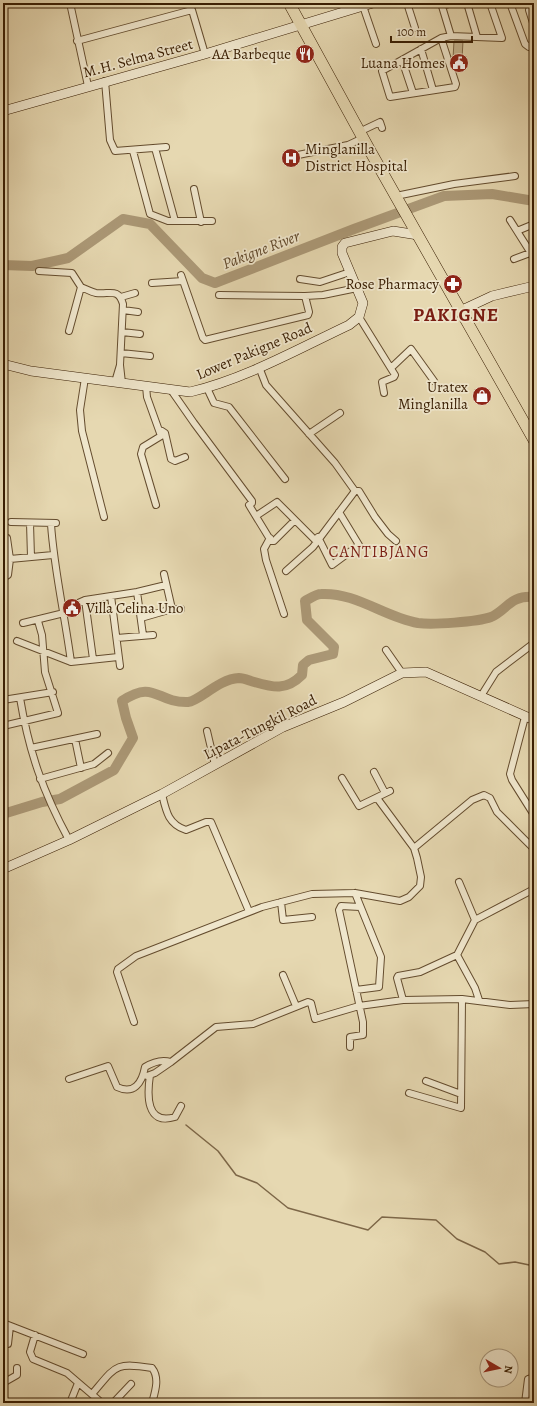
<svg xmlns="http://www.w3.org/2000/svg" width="537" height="1406" font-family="Alegreya,serif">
  <rect width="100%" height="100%" fill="#e6d8b1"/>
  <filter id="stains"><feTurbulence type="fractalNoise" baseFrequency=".005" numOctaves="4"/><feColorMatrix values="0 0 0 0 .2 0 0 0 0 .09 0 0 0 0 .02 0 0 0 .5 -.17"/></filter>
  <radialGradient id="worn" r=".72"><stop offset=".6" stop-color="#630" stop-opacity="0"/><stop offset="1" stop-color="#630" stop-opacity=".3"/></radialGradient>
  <!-- green -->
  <path fill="#c8b893" stroke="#806a4a" d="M 454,41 L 463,41 L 462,59 L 453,59 Z"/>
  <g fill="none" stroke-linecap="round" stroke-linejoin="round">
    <!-- stream -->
    <path stroke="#7d6748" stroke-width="1.5" d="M 186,1125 L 218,1151 L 236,1175 L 257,1183 L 288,1208 L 368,1230 L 382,1217 L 436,1220 L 457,1239 L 485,1252 L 499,1264 L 515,1262 L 534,1266"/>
    <!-- river -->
    <path stroke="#ab9876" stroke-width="10" d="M 3,265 L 32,266 L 68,258 L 123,219 L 150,224 L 202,278 L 215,283 L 354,229 L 444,196 L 492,194 L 534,201
      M 3,814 L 42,802 L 60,799 L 114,770 L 133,738 L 126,718 L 122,701 C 155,679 156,703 188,702 C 200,701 218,679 239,678 C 243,678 248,680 251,681 C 272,687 285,692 302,675 L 303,665 L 309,660 L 333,654 L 334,647 L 307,620 L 305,601 C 309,599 316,594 321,594 C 356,592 384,617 418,623 C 432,625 477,622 491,617 C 507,610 510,595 534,597"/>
    <!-- street casing -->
    <g stroke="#644c2e" stroke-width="8">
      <path id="street" d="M 25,3 L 37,3
        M 70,3 L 88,86
        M 407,3 L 415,28
        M 441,3 L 451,36
        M 467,3 L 477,37
        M 510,3 L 525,44 L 529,47 L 534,45
        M 532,3 L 529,10 L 534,26
        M 363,6 L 376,44
        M 442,6 L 453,3
        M 441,38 L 456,84 L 455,87 L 390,97 L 382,71 L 441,38 L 451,36 L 502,38 L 490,3
        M 77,41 L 192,10 L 205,54
        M 421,49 L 433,90
        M 402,60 L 413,93
        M 105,81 L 110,140 L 115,151 L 166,147
        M 359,132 L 380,122 L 382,128
        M 155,148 L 175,221
        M 133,151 L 150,214 L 168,221 L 212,221
        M 298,155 L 348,145 L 363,138
        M 194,189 L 201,222
        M 396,196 L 454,184 L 515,176
        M 510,220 L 534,258
        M 517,231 L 534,224
        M 514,259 L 530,253
        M 39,271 L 72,273 L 81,287
        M 181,275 L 203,338 L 205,340 L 308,315 L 309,312 L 305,296
        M 300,279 L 320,282 L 350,272
        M 152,283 L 183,281
        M 219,295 L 305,296 L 323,295 L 357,288
        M 121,297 L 135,293
        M 123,310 L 138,312
        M 359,317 L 395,375 L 394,377 L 382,382 L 384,393
        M 69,331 L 81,287 C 86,289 91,292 96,293 C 109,295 118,287 123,304 L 120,365
        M 122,332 L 140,334
        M 121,353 L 150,356
        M 259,367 L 266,385 L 335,463 L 355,491 L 359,491 L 375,517 L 388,534 L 396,541
        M 391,368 L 411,349 L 434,381
        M 85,378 L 80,410 L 82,431 L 104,517
        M 115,382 L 120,365 L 122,383
        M 146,386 L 147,397 L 161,436 L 143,447 L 141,454 L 156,505
        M 207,388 L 214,403 L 229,407 L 285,479
        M 171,390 L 194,423 L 252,501 L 252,503 L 249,505 L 271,541 L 274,541 L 295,520
        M 162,431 L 165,433 L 171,459 L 175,461 L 185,457
        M 309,434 L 340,413
        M 256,516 L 277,502 L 316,541
        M 11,522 L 56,523
        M 30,523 L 31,557
        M 51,524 C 54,570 65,616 71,662
        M 318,537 L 332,565 L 359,545 L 339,512
        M 270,538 L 264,549 L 266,560 L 284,614
        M 10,559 L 53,555
        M 286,571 L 313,547 L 355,491
        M 164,574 L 172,609
        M 3,578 L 8,575 L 10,559 L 7,538
        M 137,592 L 143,635
        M 111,596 L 120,666
        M 85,600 L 93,659
        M 141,618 L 172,609 L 181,609
        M 23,623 L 64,613 L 74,605 L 85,600 L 137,592 L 166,585
        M 117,638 L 153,635
        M 17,641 L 71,662 L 118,657
        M 386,650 L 402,673
        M 481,696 L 496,672 L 534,643
        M 20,698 C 29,752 43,792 69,840
        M 3,700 L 53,692
        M 525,717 L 510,774 L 512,780 L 534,815
        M 3,726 L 58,713 L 45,672 L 42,635 L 38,621
        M 207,731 L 215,765
        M 75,739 L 81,768
        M 31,748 L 97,734
        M 374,772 L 385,793
        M 342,778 L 359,806 L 390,791
        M 40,779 L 94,764 L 108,753
        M 162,794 C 166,811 168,824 186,830 L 206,822 L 211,822 L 248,909
        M 414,848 L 472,800 L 484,795 L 490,798 L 497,812 L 534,849
        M 459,882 L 475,920
        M 355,893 L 381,957 L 379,987 L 356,990
        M 281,902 L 283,920 L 312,917
        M 283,975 L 296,1006
        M 403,1000 L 397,978 L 398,976 L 420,972 L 457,955
        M 479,1000 L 475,988 L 457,955 L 475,920 L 534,889
        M 134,1022 L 117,972 L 118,969 L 136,956 L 262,907 L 312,894 L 355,893 L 400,901 L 409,897 L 420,886 L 421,877 L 417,858 L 414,848 L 377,798
        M 350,1047 L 350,1037 L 363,1035 L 363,1022 L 339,910 L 341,906 L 360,907
        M 150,1075 C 147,1095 146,1126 175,1117 L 181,1106
        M 147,1076 L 155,1073 L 171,1062
        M 69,1079 L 108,1066 L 117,1087 C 134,1095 142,1083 145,1067 C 153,1062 161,1059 171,1062 L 216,1027 L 253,1024 L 308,1002 L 311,1003 L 315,1019 L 359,1006 L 403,1000 L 462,999 L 510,1005 L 534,1004
        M 426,1081 L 461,1094
        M 409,1093 L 461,1108 L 462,999
        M 3,1323 L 83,1354
        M 35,1335 L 30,1352 L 33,1359 L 67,1373 L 102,1403
        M 8,1344 L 10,1326
        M 3,1383 L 17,1375 L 17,1368
        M 92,1394 C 116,1366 114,1362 152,1368 C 160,1378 155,1392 152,1403
        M 70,1403 L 78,1383
        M 113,1403 L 131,1384
        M 525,1403 L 528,1379 L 534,1377"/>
    </g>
    <!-- secondary casing -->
    <g stroke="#381d02" stroke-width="10">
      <path id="secondary" d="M 3,111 L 205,54 L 373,3
        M 462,310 L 492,296 L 534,286
        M 3,364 L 31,371 L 190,392 C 245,379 298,349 349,325 L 359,317 L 363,303 L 342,253 L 342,247 L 345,243 L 393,231 L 418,235
        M 3,869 L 69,840 L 162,794 L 283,727 L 344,702 L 402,673 L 426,672 L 534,720"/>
    </g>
    <!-- highway casing -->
    <g stroke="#381d02" stroke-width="12">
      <path id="highway" d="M 289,3 L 369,149 L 534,440"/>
    </g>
    <!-- street -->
    <use href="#street" stroke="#efe6cc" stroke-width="6"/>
    <!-- secondary -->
    <use href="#secondary" stroke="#efe6cc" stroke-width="9"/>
    <!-- highway -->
    <use href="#highway" stroke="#e6d8b1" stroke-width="11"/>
  </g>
  <!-- icons -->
  <defs>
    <g id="restaurant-disc" transform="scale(1)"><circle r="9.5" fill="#8f2418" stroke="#efe6cc"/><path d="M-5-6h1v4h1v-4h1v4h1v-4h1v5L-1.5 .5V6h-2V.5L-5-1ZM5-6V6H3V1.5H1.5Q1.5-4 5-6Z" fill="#fff"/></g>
    <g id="civic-disc" transform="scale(1)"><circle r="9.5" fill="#8f2418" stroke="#efe6cc"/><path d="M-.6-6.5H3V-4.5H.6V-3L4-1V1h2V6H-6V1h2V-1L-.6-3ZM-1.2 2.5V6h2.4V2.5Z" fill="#fff"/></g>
    <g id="hospital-disc" transform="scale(1)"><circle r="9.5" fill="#8f2418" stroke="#efe6cc"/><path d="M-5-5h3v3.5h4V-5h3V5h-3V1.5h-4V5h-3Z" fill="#fff"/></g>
    <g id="pharmacy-disc" transform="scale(1)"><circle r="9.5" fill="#8f2418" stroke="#efe6cc"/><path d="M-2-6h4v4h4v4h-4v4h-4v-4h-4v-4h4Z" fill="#fff"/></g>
    <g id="shop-disc" transform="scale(1)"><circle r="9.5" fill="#8f2418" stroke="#efe6cc"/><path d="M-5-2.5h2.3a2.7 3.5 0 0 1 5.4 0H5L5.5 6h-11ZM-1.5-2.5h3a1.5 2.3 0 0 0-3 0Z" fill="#fff"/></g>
  </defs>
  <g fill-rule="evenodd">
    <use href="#restaurant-disc" x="305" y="54"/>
    <use href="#civic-disc" x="459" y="63"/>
    <use href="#hospital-disc" x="291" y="158"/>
    <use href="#pharmacy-disc" x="453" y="284"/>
    <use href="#shop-disc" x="482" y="396"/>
    <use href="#civic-disc" x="72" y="608"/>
  </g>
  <g text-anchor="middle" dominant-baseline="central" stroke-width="3.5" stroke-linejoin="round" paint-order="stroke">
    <!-- poi labels -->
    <g font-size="15" fill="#381d02" stroke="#efe6cc" text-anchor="end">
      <text x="291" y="54">AA Barbeque</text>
      <text x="445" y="63">Luana Homes</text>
      <text x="305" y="149" text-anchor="start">Minglanilla<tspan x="305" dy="17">District Hospital</tspan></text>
      <text x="439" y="284">Rose Pharmacy</text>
      <text x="468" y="387">Uratex<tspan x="468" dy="17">Minglanilla</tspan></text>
      <text x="86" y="608" text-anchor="start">Villa Celina Uno</text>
    </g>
    <!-- street labels -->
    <g font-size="15" fill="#381d02" stroke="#efe6cc">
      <text transform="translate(138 58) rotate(-15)">M.H. Selma Street</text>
      <text transform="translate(254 351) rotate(-23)">Lower Pakigne Road</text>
      <text transform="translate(260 727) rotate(-27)">Lipata-Tungkil Road</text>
    </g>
    <!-- water labels -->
    <g font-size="16" font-style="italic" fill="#60482b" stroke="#efe6cc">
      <text transform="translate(261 250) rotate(-21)">Pakigne River</text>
    </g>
    <!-- neighbourhood labels -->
    <g font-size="16" letter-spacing="1" fill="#7a1f14" stroke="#efe6cc">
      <text x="379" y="552">CANTIBJANG</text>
    </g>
    <!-- district labels -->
    <g font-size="19" font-weight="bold" letter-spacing="1" fill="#7a1f14" stroke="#efe6cc">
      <text x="456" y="315">PAKIGNE</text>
    </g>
  </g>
  <!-- margin -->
  <rect width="537" height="1406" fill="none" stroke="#e6d8b1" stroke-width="16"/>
  <rect x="4" y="4" width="529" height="1398" fill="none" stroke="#381d02" stroke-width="2"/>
  <rect x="8" y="8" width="521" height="1390" fill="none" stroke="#381d02"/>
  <!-- north arrow -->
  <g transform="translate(499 1368) rotate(99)"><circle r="19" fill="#efe6cc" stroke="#a6967b"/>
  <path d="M0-3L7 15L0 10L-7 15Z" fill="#8f2418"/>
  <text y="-6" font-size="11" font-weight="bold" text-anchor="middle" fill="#381d02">N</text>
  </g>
  <!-- scale -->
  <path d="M391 36v6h81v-6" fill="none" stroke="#381d02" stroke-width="2"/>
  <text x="397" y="36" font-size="12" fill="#381d02" stroke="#efe6cc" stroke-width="3" paint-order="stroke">100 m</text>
  <rect width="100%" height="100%" filter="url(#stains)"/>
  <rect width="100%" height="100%" fill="url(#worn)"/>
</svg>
